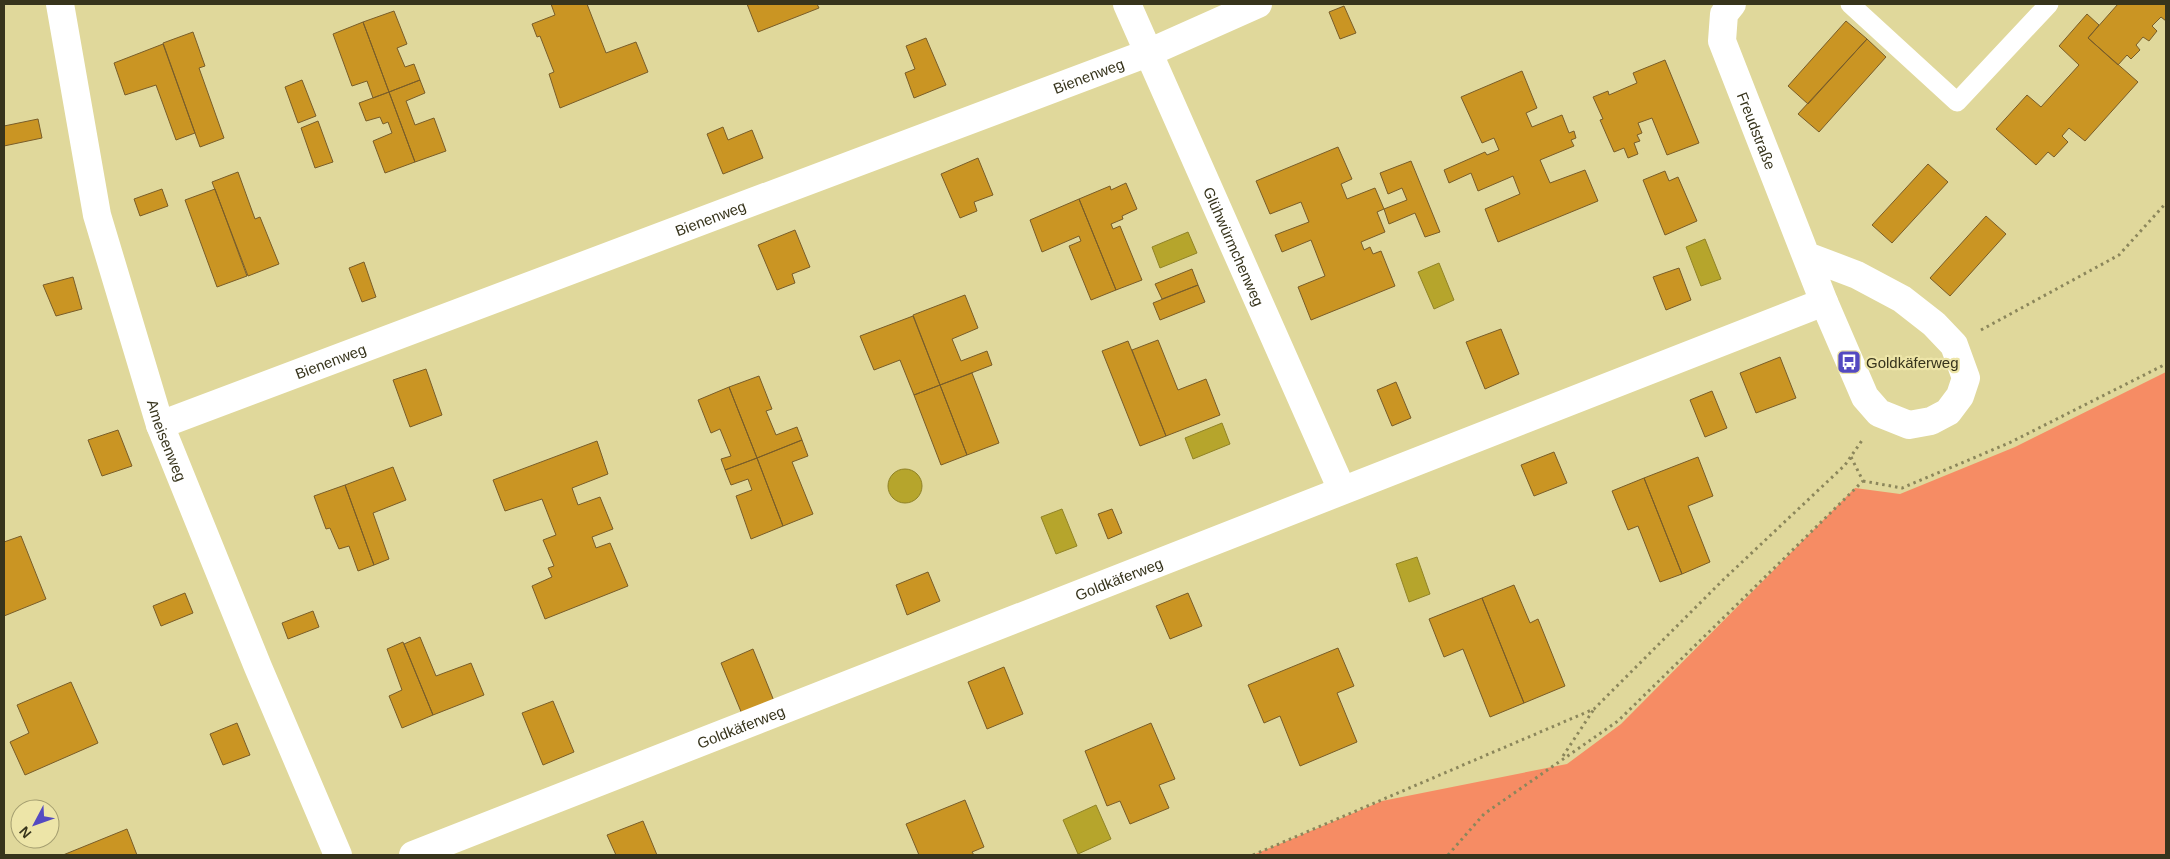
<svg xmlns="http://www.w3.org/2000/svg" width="2170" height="859" font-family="Helvetica,sans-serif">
  <rect width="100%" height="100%" fill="#e0d89b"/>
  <!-- green -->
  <path fill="#f68c64" d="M 2166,372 L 2166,855 L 1253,855 L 1382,801 L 1567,764 L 1621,724 L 1855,488 L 1900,494 L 2015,447 Z"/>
  <!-- water -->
  <path fill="#b6a52c" stroke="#908327" d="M 1188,232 L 1197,253 L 1160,268 L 1152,247 Z
    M 1705,239 L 1721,279 L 1701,286 L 1686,247 Z
    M 1439,263 L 1454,300 L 1434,309 L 1418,272 Z
    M 1222,423 L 1230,444 L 1193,459 L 1185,438 Z
    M888 486a17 17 0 1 1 34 0a17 17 0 1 1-34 0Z
    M 1062,509 L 1077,546 L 1056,554 L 1041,517 Z
    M 1417,557 L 1430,594 L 1409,602 L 1396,564 Z
    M 1096,805 L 1111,839 L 1078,854 L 1063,820 Z"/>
  <!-- building -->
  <path fill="#ca9523" stroke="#795d29" d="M 551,4 L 587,4 L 606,53 L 636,42 L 648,72 L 560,108 L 549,74 L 554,72 L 540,36 L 537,37 L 532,24 L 555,15 Z
    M 747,4 L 817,4 L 819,8 L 758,32 Z
    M 2118,4 L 2166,4 L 2166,21 L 2161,17 L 2152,26 L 2157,31 L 2149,41 L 2143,37 L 2136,45 L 2140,50 L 2131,59 L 2127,55 L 2118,65 L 2088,38 Z
    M 1344,6 L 1356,33 L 1340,39 L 1329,12 Z
    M 394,11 L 407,44 L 397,48 L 405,67 L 414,64 L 420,80 L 389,92 L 363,22 Z
    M 2087,14 L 2099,25 L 2088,38 L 2138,82 L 2085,141 L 2069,128 L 2062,136 L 2068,142 L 2054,157 L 2048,152 L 2036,165 L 1996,129 L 2027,95 L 2041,107 L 2079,65 L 2059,46 Z
    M 1846,21 L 1867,39 L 1808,104 L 1788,86 Z
    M 363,22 L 389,92 L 373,98 L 367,81 L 352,86 L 333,34 Z
    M 193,32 L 205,66 L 199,68 L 224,138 L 200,147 L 163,43 Z
    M 926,38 L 946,85 L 914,98 L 905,73 L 915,69 L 906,46 Z
    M 1867,39 L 1886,57 L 1819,132 L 1798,114 Z
    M 163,44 L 195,133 L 176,140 L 156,85 L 125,95 L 114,63 Z
    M 1665,60 L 1699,143 L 1667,155 L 1652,118 L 1638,123 L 1642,133 L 1637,135 L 1640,141 L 1634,143 L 1638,154 L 1628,158 L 1624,148 L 1614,152 L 1600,120 L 1603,119 L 1593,97 L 1608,91 L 1609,95 L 1637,83 L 1633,73 Z
    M 1522,71 L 1537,108 L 1526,113 L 1532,127 L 1562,115 L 1569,133 L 1574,131 L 1576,138 L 1571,140 L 1574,146 L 1540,160 L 1550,183 L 1585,170 L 1598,201 L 1498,242 L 1485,209 L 1520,194 L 1513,176 L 1478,191 L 1471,173 L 1449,183 L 1444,170 L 1485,152 L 1487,155 L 1499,150 L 1494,138 L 1482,143 L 1461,97 Z
    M 302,80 L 316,116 L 298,123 L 285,87 Z
    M 420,80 L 425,93 L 406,101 L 415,125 L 434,118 L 446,151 L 415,162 L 389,92 Z
    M 389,92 L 415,162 L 385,173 L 373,141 L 392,133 L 388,122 L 383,124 L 380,117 L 366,121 L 359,103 Z
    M 38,119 L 42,138 L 4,146 L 4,126 Z
    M 318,121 L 333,162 L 315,168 L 301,128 Z
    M 723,127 L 728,140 L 752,130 L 763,158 L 723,174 L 707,134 Z
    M 1338,147 L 1352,179 L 1341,184 L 1347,199 L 1375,188 L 1384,209 L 1407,200 L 1402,188 L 1388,194 L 1380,173 L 1411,161 L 1440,232 L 1425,237 L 1415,213 L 1389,224 L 1384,209 L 1377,212 L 1385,232 L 1361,242 L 1364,250 L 1370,247 L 1373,254 L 1381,251 L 1395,286 L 1311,320 L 1298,287 L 1325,276 L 1311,240 L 1282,252 L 1275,235 L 1309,222 L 1301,202 L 1270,214 L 1256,181 Z
    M 978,158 L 993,195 L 974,202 L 977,211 L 960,218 L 941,174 Z
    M 1928,164 L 1948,182 L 1892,243 L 1872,225 Z
    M 1665,171 L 1669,181 L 1678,177 L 1697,221 L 1665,235 L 1643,180 Z
    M 238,172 L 255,219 L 260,217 L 279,264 L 248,276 L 212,182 Z
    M 1126,183 L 1137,209 L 1122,216 L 1123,219 L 1111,224 L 1113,229 L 1120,226 L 1142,280 L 1116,290 L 1079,199 L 1110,186 L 1111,190 Z
    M 162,189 L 168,206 L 140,216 L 134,199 Z
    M 215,189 L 247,276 L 217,287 L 185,200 Z
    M 1079,199 L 1116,290 L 1091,300 L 1069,246 L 1081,241 L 1079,236 L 1042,252 L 1030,220 Z
    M 1986,216 L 2006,234 L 1950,296 L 1930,278 Z
    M 795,230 L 810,267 L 792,274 L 795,283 L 777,290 L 758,245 Z
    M 364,262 L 376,297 L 362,302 L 349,268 Z
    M 1679,268 L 1691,300 L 1666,310 L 1653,277 Z
    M 1192,269 L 1198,285 L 1162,299 L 1155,284 Z
    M 73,277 L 82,309 L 56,316 L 43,285 Z
    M 1198,285 L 1205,302 L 1160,320 L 1153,303 Z
    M 965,295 L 978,328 L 952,339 L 961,361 L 987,351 L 992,365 L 940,385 L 913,315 Z
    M 913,316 L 940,385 L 914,395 L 900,360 L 874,370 L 860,336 Z
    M 1501,329 L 1519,374 L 1485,389 L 1466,342 Z
    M 1158,340 L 1178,390 L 1206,379 L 1220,415 L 1166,436 L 1132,350 Z
    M 1128,341 L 1166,436 L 1140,446 L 1102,351 Z
    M 1780,357 L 1796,398 L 1756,413 L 1740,373 Z
    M 426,369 L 442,415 L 410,427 L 393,380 Z
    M 972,373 L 999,443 L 967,455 L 940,385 Z
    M 759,376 L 772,409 L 766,411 L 776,435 L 797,427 L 802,440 L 757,458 L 729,387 Z
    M 1396,382 L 1411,418 L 1392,426 L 1377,390 Z
    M 940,385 L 967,455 L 941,465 L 914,395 Z
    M 729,387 L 757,458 L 725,470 L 721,459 L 731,456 L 720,429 L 711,433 L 698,400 Z
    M 1712,391 L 1727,428 L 1705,437 L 1690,400 Z
    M 118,430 L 132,466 L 102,476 L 88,440 Z
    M 802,440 L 808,456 L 792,462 L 813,514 L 783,526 L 757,458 Z
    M 597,441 L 608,474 L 572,488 L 578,505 L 600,497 L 613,529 L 592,537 L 596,548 L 610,543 L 628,586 L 545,619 L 532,586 L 552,577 L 548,568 L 554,566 L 543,540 L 556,535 L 542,499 L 505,511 L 493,480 Z
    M 1554,452 L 1567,483 L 1534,496 L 1521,465 Z
    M 1698,457 L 1713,496 L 1688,506 L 1710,562 L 1682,574 L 1644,478 Z
    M 757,458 L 783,526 L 751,539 L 736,496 L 752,490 L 748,479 L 731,485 L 725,470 Z
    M 393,467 L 406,500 L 373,513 L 389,559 L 374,565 L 345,485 Z
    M 1644,478 L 1682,574 L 1660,582 L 1638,526 L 1628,530 L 1612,491 Z
    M 345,485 L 374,565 L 358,571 L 349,546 L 339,549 L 330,528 L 326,529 L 314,496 Z
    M 1112,509 L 1122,533 L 1108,539 L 1098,514 Z
    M 21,536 L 46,599 L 4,616 L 4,542 Z
    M 928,572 L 940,601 L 907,615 L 896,585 Z
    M 1514,585 L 1530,623 L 1538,619 L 1565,686 L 1524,703 L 1482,598 Z
    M 185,593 L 193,613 L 161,626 L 153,606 Z
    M 1188,593 L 1202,626 L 1170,639 L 1156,606 Z
    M 1482,598 L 1524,703 L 1490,717 L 1463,649 L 1444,657 L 1429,619 Z
    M 313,611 L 319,627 L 288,639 L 282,623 Z
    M 420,637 L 436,676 L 471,663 L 484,695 L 433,715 L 404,644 Z
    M 403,642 L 433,715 L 402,728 L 389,696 L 402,690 L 387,649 Z
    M 1338,648 L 1354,686 L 1337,693 L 1357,742 L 1300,766 L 1280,716 L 1264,723 L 1248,685 Z
    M 753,649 L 774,701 L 742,714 L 721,663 Z
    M 1004,667 L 1023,714 L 987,729 L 968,682 Z
    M 71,682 L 98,743 L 25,775 L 10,742 L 29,733 L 17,705 Z
    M 553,701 L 574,752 L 543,765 L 522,713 Z
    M 237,723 L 250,755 L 223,765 L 210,734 Z
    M 1151,723 L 1175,779 L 1159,785 L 1169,808 L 1130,824 L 1120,801 L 1107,806 L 1085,751 Z
    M 965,800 L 984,847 L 972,852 L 974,855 L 919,855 L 906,824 Z
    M 643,821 L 657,855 L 616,855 L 607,835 Z
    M 127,829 L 137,855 L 63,855 Z"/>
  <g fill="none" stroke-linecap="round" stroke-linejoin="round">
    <!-- path -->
    <path stroke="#8b865b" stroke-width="3" stroke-dasharray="2.5 4" stroke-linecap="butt" d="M 1981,330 L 2119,255 L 2166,203
      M 1851,457 L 1863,481
      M 1863,481 L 1902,488 L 2009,443 L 2166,364
      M 1563,756 L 1594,709
      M 1253,855 L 1594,709 L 1723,580 L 1845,465 L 1863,439
      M 1448,855 L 1484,814 L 1618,721 L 1863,481"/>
    <!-- lane -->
    <path stroke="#fff" stroke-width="19" d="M 1850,4 L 1957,102 L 2049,4"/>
    <!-- street -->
    <g stroke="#fff" stroke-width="28">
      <path id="s1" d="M 60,4 L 97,215 L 160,425 L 258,667 L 338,855"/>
      <path id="s2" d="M 1127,4 L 1342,490"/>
      <path id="s3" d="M 1732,4 L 1724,14 L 1722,41 L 1824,302 L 1865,397 L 1879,413 L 1909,425 L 1931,421 L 1948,412 L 1960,396 L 1966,378 L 1954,345 L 1934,324 L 1902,299 L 1857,275 L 1807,256"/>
      <path id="s4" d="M 160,425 L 1148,53 L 1258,4"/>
      <path id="s5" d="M 413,855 L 1824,302"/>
    </g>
  </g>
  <!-- icons -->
  <defs>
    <g id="bus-square" transform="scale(1.25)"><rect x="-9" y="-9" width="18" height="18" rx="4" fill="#544ac1" stroke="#ede5a8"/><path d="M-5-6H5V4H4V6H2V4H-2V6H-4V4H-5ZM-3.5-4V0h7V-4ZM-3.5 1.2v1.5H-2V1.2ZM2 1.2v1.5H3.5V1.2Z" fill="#fff"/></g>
  </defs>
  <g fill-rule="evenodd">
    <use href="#bus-square" x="1849" y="362"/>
  </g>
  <g text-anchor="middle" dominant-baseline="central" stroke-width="4.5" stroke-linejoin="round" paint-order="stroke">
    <!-- street labels -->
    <g font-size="15" fill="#37341c" stroke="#ede5a8">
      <text stroke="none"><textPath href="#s4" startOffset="992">Bienenweg</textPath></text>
      <text stroke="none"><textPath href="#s3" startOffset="136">Freudstraße</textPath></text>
      <text stroke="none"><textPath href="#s4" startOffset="588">Bienenweg</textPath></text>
      <text stroke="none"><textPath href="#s2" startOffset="265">Glühwürmchenweg</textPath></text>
      <text stroke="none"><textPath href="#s4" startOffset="182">Bienenweg</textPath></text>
      <text stroke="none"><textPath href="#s1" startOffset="450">Ameisenweg</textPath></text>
      <text stroke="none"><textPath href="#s5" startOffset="758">Goldkäferweg</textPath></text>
      <text stroke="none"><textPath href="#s5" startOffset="352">Goldkäferweg</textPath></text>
    </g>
    <!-- poi labels -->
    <g font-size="15" fill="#37341c" stroke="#ede5a8" text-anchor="start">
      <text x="1866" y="362">Goldkäferweg</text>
    </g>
  </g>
  <!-- border -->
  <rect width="2170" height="859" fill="none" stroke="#37341c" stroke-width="10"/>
  <!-- north arrow -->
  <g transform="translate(35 824) rotate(229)"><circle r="24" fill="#ede5a8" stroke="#a49e70"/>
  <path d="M0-4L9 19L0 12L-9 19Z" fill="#544ac1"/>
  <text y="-8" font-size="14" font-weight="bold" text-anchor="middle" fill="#37341c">N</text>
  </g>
</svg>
